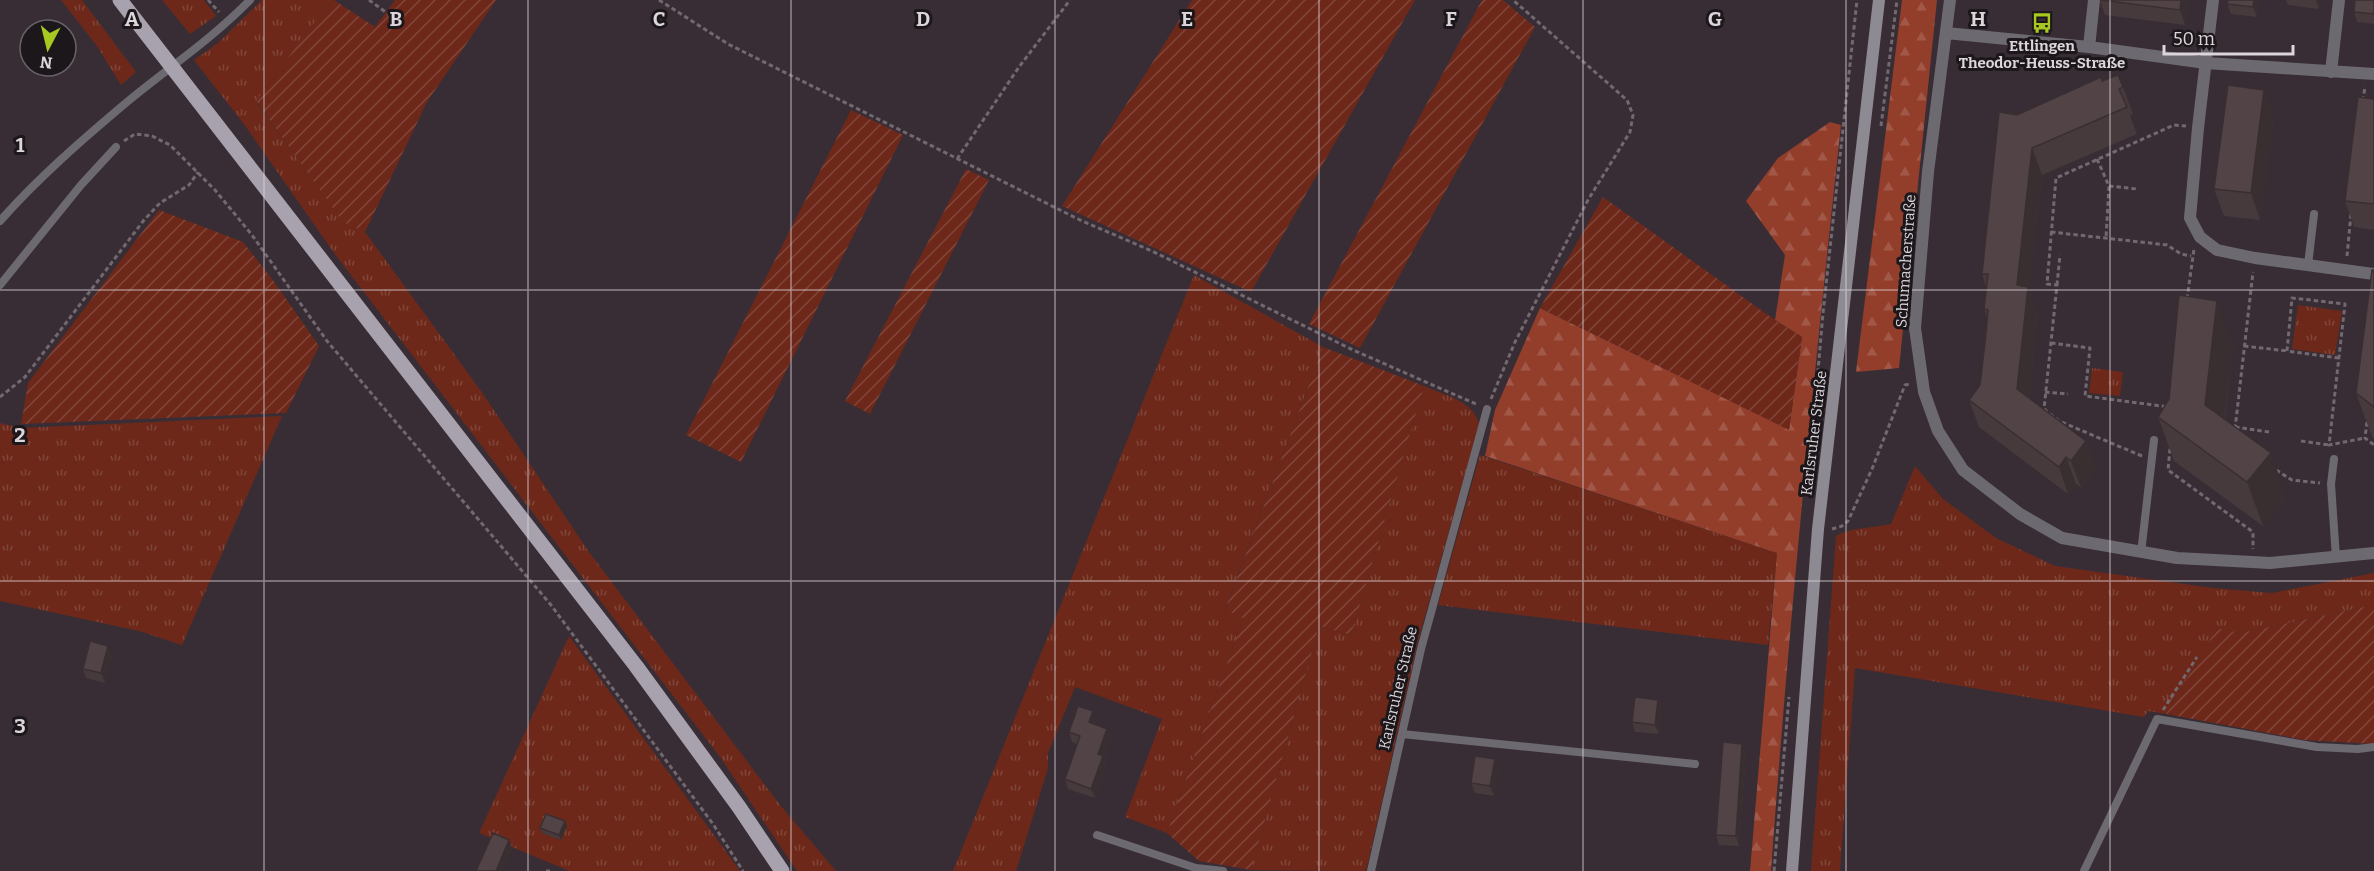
<svg xmlns="http://www.w3.org/2000/svg" width="2374" height="871" font-family="Bitter,serif">
  <defs>
    <pattern id="grass-tufts" width="24" height="20" patternUnits="userSpaceOnUse" patternTransform="scale(1.5)"><rect width="24" height="20" fill="#6d2819"/><path d="M3 7l-1-3M5 7V3M7 7l1-3M15 17l-1-3M17 17v-4M19 17l1-3" fill="none" stroke="#81463a"/></pattern>
    <pattern id="forest-firs" width="22" height="20" patternUnits="userSpaceOnUse" patternTransform="scale(1.5)"><rect width="22" height="20" fill="#933d2b"/><path d="M5 1l3.5 6h-7zM16 11l3.5 6h-7z" fill="#a25849"/></pattern>
    <pattern id="garden-furrows" width="10" height="10" patternUnits="userSpaceOnUse" patternTransform="scale(1.5)"><rect width="10" height="10" fill="#6d2819"/><path d="M-1 1l2-2M0 10L10 0M9 11l2-2" fill="none" stroke="#81463a"/></pattern>
  </defs>
  <rect width="100%" height="100%" fill="#382d35"/>
  <!-- grass -->
  <path fill="url(#grass-tufts)" d="M 61,0 L 82,0 L 136,72 L 121,85 L 97,46 Z
    M 162,0 L 204,0 L 216,16 L 190,34 Z
    M 262,0 L 331,0 L 256,102 L 343,221 L 365,232 L 481,391 L 589,552 L 780,805 L 836,871 L 797,871 L 720,757 L 334,253 L 246,127 L 194,60 L 218,43 Z
    M 1194,275 L 1323,347 L 1225,609 L 1243,618 L 1167,833 L 1125,817 L 1162,719 L 1075,687 L 1048,753 L 1048,768 L 1016,871 L 953,871 Z
    M 2298,305 L 2342,311 L 2335,355 L 2292,349 Z
    M 2092,368 L 2123,372 L 2120,396 L 2089,393 Z
    M 1424,386 C 1444,395 1474,401 1479,424 L 1418,641 L 1367,867 L 1365,871 L 1251,870 L 1319,626 L 1351,635 Z
    M 282,416 L 182,645 L 139,631 L 0,601 L 0,423 L 20,428 Z
    M 1480,455 L 1777,553 L 1768,645 L 1438,605 Z
    M 1915,466 L 1943,499 L 1996,538 L 2055,566 L 2213,588 L 2272,593 L 2374,573 L 2374,605 L 2240,633 L 2217,628 L 2166,714 L 2148,711 L 2144,717 L 1855,668 L 1840,871 L 1811,871 L 1836,536 C 1852,527 1874,528 1891,524 Z
    M 569,636 L 740,871 L 569,871 L 479,833 Z"/>
  <!-- forest -->
  <path fill="url(#forest-firs)" d="M 1902,0 L 1937,0 L 1899,368 L 1856,372 Z
    M 1830,122 L 1841,125 C 1814,373 1789,622 1771,871 L 1750,871 L 1777,553 L 1485,456 L 1495,410 L 1540,308 L 1789,429 L 1802,337 L 1775,320 L 1785,255 L 1746,201 L 1778,158 Z"/>
  <!-- garden -->
  <path fill="url(#garden-furrows)" d="M 331,0 L 334,0 L 375,27 L 395,0 L 496,0 L 427,102 L 365,232 L 343,222 L 256,101 Z
    M 1192,0 L 1415,0 L 1251,292 L 1062,206 Z
    M 1482,0 L 1503,0 L 1535,27 L 1360,348 L 1309,324 Z
    M 851,110 L 903,135 L 741,462 L 686,435 Z
    M 966,169 L 989,180 L 870,414 L 845,401 Z
    M 1603,197 L 1775,320 L 1802,337 L 1789,430 L 1540,308 Z
    M 159,210 L 243,242 L 275,283 L 319,346 L 286,413 L 21,424 L 28,383 Z
    M 1323,347 L 1424,386 L 1351,635 L 1319,626 L 1251,870 L 1199,861 L 1167,833 L 1243,618 L 1225,610 Z
    M 2374,605 L 2374,744 L 2305,740 L 2166,714 L 2217,628 L 2240,633 Z"/>
  <g fill="none" stroke-linecap="round" stroke-linejoin="round">
    <!-- path -->
    <path stroke="#72686f" stroke-width="3" stroke-dasharray="4.5 3" stroke-linecap="butt" d="M 208,0 L 219,12
      M 369,0 L 391,16
      M 659,0 L 728,44 L 1080,220 L 1152,251 L 1353,350 L 1476,404
      M 2363,101 L 2365,86
      M 1881,126 L 1897,0
      M 124,141 L 135,134 L 152,136 L 170,145 L 215,190 L 252,235 L 327,341 L 551,605 L 713,824 L 743,871
      M 957,159 L 1019,67 L 1070,0
      M 2097,159 L 2109,186 L 2106,238
      M 2109,186 L 2137,189
      M 2051,232 L 2167,245 L 2181,254 L 2191,256
      M 2347,256 L 2351,214
      M 2057,285 L 2060,255
      M 2187,299 L 2194,249
      M 2051,343 L 2090,348 L 2085,396 L 2169,407
      M 2244,346 L 2287,351
      M 2339,358 L 2287,351 L 2292,298 L 2345,304 L 2329,445 L 2365,438
      M 2045,392 L 2068,394
      M 0,397 L 25,377 L 144,220 L 160,203 L 189,185 L 198,172
      M 1491,399 L 1515,342 L 1588,200 L 1630,132 L 1633,115 L 1627,100 L 1513,0
      M 2367,422 L 2365,438 L 2374,445
      M 2235,427 L 2269,432
      M 2235,429 L 2253,272
      M 1812,440 L 1823,313 L 1857,0
      M 2301,441 L 2329,445
      M 2170,449 L 2168,470 L 2253,532 L 2253,549
      M 2142,456 L 2059,421 L 2044,409 L 2057,285 L 2047,284 L 2056,178 L 2174,125 L 2186,126
      M 2276,470 L 2292,480 L 2320,483
      M 1832,529 L 1842,526 L 1848,521 L 1872,469 L 1905,385 L 1910,384
      M 2163,710 L 2197,657
      M 546,871 L 550,871
      M 1774,871 L 1789,697"/>
    <!-- service -->
    <path stroke="#6c6a70" stroke-width="8" d="M 0,221 C 38,178 83,139 127,102 C 168,68 212,39 250,0
      M 2308,265 L 2314,214
      M 0,285 L 81,185 L 116,147
      M 2334,459 L 2331,484 L 2336,558
      M 2141,553 L 2154,440
      M 1402,734 L 1695,764
      M 1097,835 L 1196,868 L 1223,871
      M 1371,871 L 1421,649 L 1487,409
      M 2084,871 L 2157,719 L 2317,747 L 2358,749 L 2374,747"/>
    <!-- minor -->
    <path stroke="#6c6a70" stroke-width="12" d="M 1950,0 L 1928,172 L 1915,328 L 1924,392 L 1938,431 L 1963,470 L 2020,514 L 2062,538 L 2177,558 L 2252,562 L 2270,563 L 2374,553
      M 2213,0 L 2198,128 L 2190,218 L 2200,237 L 2217,250 L 2255,258 L 2374,274
      M 1946,33 L 2089,47 L 2206,63 L 2374,74
      M 2089,47 L 2094,0
      M 2331,72 L 2339,0"/>
    <!-- secondary -->
    <path stroke="#8e8a93" stroke-width="12" d="M 1792,871 L 1818,529 L 1879,0"/>
    <!-- primary -->
    <path stroke="#a7a2ae" stroke-width="15" d="M 120,0 L 636,666 L 739,807 L 782,871"/>
  </g>
  <!-- wall -->
  <path fill="#473a3c" d="M 2100,0 L 2188,0 L 2185,25 L 2105,15 Z
    M 2228,0 L 2259,0 L 2257,17 L 2231,14 L 2227,4 Z
    M 2286,0 L 2320,0 L 2319,9 L 2288,5 Z
    M 2374,0 L 2374,24 L 2357,22 L 2354,12 Z
    M 2102,81 L 2123,87 L 2133,114 L 2130,116 L 2137,134 L 2042,175 L 2029,290 L 2038,313 L 2029,398 L 2086,441 L 2096,468 L 2081,488 L 2076,484 L 2068,494 L 1979,427 L 1969,400 L 1980,385 L 1987,318 L 1984,309 L 1986,287 L 1982,274 L 2017,115 Z
    M 2374,99 L 2374,230 L 2354,227 L 2345,201 Z
    M 2274,117 L 2260,220 L 2224,216 L 2214,189 Z
    M 2374,270 L 2374,439 L 2372,437 L 2356,393 Z
    M 2233,345 L 2225,419 L 2287,497 L 2263,526 L 2174,461 L 2158,417 Z
    M 112,656 L 105,683 L 86,678 L 83,669 Z
    M 1658,700 L 1662,709 L 1659,734 L 1635,732 L 1632,722 Z
    M 1096,721 L 1095,724 L 1107,729 L 1111,739 L 1104,759 L 1106,766 L 1095,798 L 1068,789 L 1065,779 L 1077,744 L 1072,742 L 1069,732 Z
    M 1742,744 L 1746,753 L 1739,846 L 1719,845 L 1716,835 Z
    M 1498,769 L 1494,796 L 1475,793 L 1471,783 Z
    M 565,821 L 567,826 L 561,840 L 542,833 L 540,828 Z"/>
  <!-- shaded-wall -->
  <path fill="#392f31" d="M 2181,0 L 2188,0 L 2185,25 L 2180,10 Z
    M 2254,0 L 2259,0 L 2257,17 L 2253,7 Z
    M 2316,0 L 2320,0 L 2319,9 Z
    M 2264,90 L 2274,117 L 2260,220 L 2251,193 Z
    M 2032,148 L 2042,175 L 2029,290 L 2038,313 L 2027,416 L 2017,389 L 2017,285 Z
    M 2217,301 L 2233,345 L 2221,449 L 2205,405 Z
    M 2086,441 L 2096,468 L 2081,488 L 2071,461 Z
    M 2271,453 L 2287,497 L 2263,526 L 2247,482 Z
    M 2066,457 L 2076,484 L 2068,494 L 2059,467 Z
    M 108,646 L 112,656 L 105,683 L 101,673 Z
    M 1658,700 L 1662,709 L 1659,734 L 1655,725 Z
    M 1093,711 L 1096,721 L 1092,732 L 1089,722 Z
    M 1107,729 L 1111,739 L 1104,759 L 1106,766 L 1095,798 L 1091,789 L 1098,754 Z
    M 1742,744 L 1746,753 L 1739,846 L 1736,836 Z
    M 1495,759 L 1498,769 L 1494,796 L 1490,786 Z
    M 565,821 L 567,826 L 561,840 L 559,835 Z
    M 509,840 L 513,850 L 504,871 L 496,871 Z"/>
  <!-- building -->
  <path fill="#524346" stroke="#392f31" stroke-width="1.5" d="M 2100,0 L 2181,0 L 2180,10 Z
    M 2228,0 L 2254,0 L 2253,7 L 2227,4 Z
    M 2355,0 L 2374,0 L 2374,14 L 2354,12 Z
    M 2118,75 L 2123,87 L 2119,89 L 2127,107 L 2032,148 L 2017,285 L 2028,287 L 2017,389 L 2086,441 L 2071,461 L 2066,457 L 2059,467 L 1969,400 L 1980,385 L 1986,334 L 1988,310 L 1984,309 L 1988,274 L 1982,274 L 1999,112 L 2017,115 L 2101,77 L 2102,81 Z
    M 2228,85 L 2264,90 L 2251,193 L 2214,189 Z
    M 2358,97 L 2374,99 L 2374,204 L 2345,201 Z
    M 2372,270 L 2374,270 L 2374,407 L 2356,393 Z
    M 2179,295 L 2217,301 L 2205,405 L 2271,453 L 2247,482 L 2158,417 L 2169,399 Z
    M 90,641 L 108,646 L 101,673 L 83,669 Z
    M 1635,697 L 1658,700 L 1655,725 L 1632,722 Z
    M 1078,706 L 1093,711 L 1089,722 L 1107,729 L 1098,754 L 1103,756 L 1091,789 L 1065,779 L 1080,736 L 1069,732 Z
    M 1723,742 L 1742,744 L 1736,836 L 1716,835 Z
    M 1475,756 L 1495,759 L 1490,786 L 1471,783 Z
    M 546,814 L 565,821 L 559,835 L 540,828 Z
    M 493,833 L 509,840 L 496,871 L 476,871 Z"/>
  <!-- grid -->
  <path fill="none" stroke="#dcd5da" stroke-width="1.5" stroke-opacity="0.55" d="M 264,0 L 264,871M 528,0 L 528,871M 791,0 L 791,871M 1055,0 L 1055,871M 1319,0 L 1319,871M 1583,0 L 1583,871M 1846,0 L 1846,871M 2110,0 L 2110,871M 0,290 L 2374,290M 0,581 L 2374,581"/>
  <!-- icons -->
  <defs>
    <g id="bus-bare" transform="scale(1.62)"><path d="M-5-6H5V4H4V6H2V4H-2V6H-4V4H-5ZM-3.5-4V0h7V-4ZM-3.5 1.2v1.5H-2V1.2ZM2 1.2v1.5H3.5V1.2Z" fill="#a6c820" stroke="#1c171b" stroke-width="2.5" paint-order="stroke"/></g>
  </defs>
  <g fill-rule="evenodd">
    <use href="#bus-bare" x="2042" y="23"/>
  </g>
  <g text-anchor="middle" dominant-baseline="central" stroke-width="6" stroke-linejoin="round" paint-order="stroke">
    <!-- poi labels -->
    <g font-size="15" font-weight="bold" fill="#dcd5da" stroke="#1c171b">
      <text x="2042" y="46">Ettlingen<tspan x="2042" dy="17">Theodor-Heuss-Straße</tspan></text>
    </g>
    <!-- street labels -->
    <g font-size="15" fill="#dcd5da" stroke="#1c171b">
      <text transform="translate(1906 261) rotate(-86)">Schumacherstraße</text>
      <text transform="translate(1814 433) rotate(-83)">Karlsruher Straße</text>
      <text transform="translate(1398 688) rotate(-77)">Karlsruher Straße</text>
    </g>
  </g>
  <g font-size="20" text-anchor="middle" font-weight="bold" fill="#dcd5da" stroke="#1c171b" stroke-width="6" stroke-linejoin="round" paint-order="stroke">
    <text x="132" y="26">A</text>
    <text x="396" y="26">B</text>
    <text x="659" y="26">C</text>
    <text x="923" y="26">D</text>
    <text x="1187" y="26">E</text>
    <text x="1451" y="26">F</text>
    <text x="1715" y="26">G</text>
    <text x="1978" y="26">H</text>
    <text x="20" y="152">1</text>
    <text x="20" y="442">2</text>
    <text x="20" y="733">3</text>
  </g>
  <!-- north arrow -->
  <g transform="translate(48 48) rotate(187)"><circle r="28" fill="#1c171b" stroke="#696367" stroke-width="1.5"/>
  <path d="M0-4.5L10 22L0 15L-10 22Z" fill="#a6c820"/>
  <text y="-9" font-size="16" font-weight="bold" text-anchor="middle" fill="#dcd5da">N</text>
  </g>
  <!-- scale -->
  <path d="M2164 45v9h129v-9" fill="none" stroke="#dcd5da" stroke-width="3"/>
  <text x="2173" y="45" font-size="18" fill="#dcd5da" stroke="#1c171b" stroke-width="4.5" paint-order="stroke">50 m</text>
</svg>
